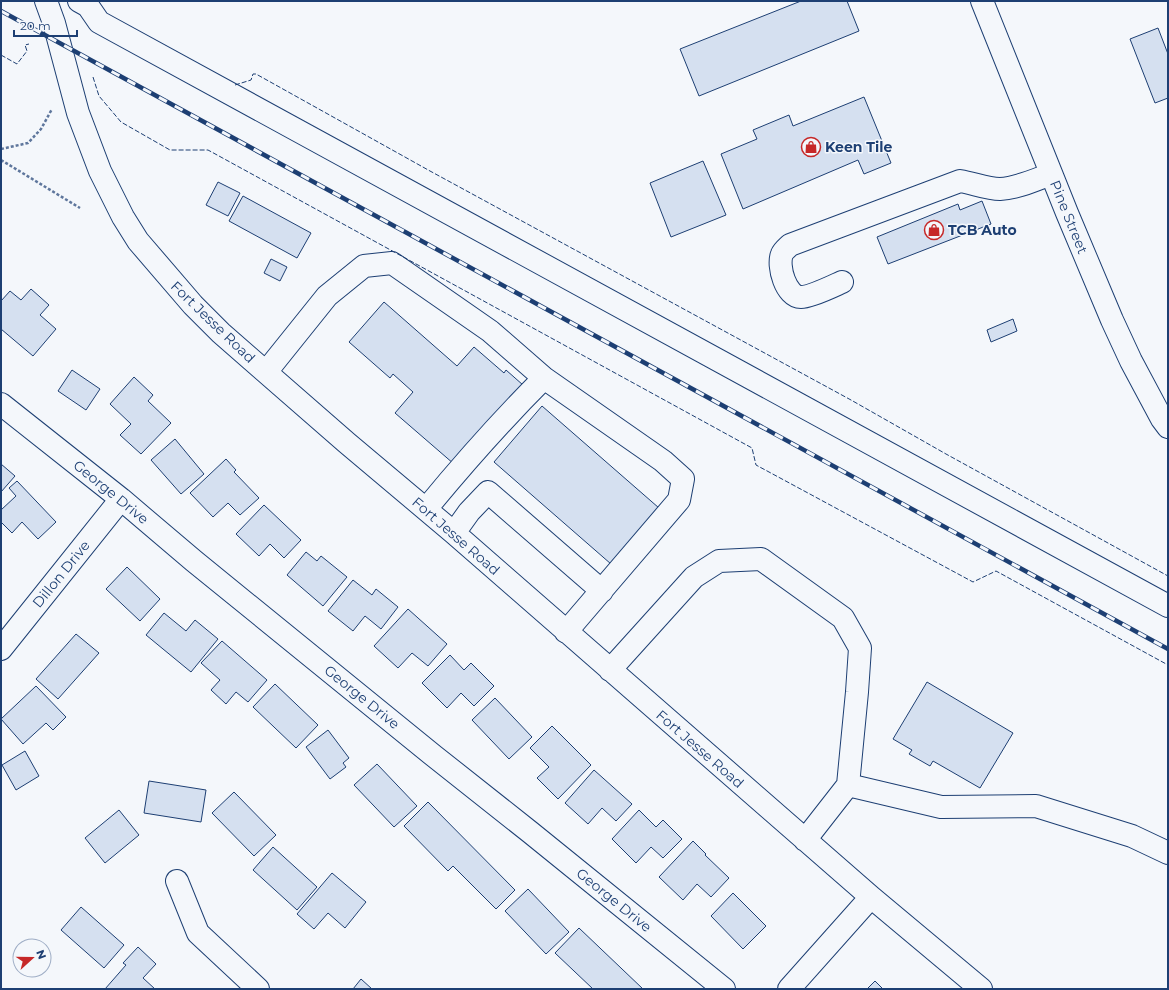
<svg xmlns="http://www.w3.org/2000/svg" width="1169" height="990" font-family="Montserrat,sans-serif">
  <rect width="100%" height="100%" fill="#f4f7fb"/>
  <!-- building -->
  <path fill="#d5e0f0" stroke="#1d3f73" d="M 801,1 L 847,1 L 859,31 L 699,96 L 680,49 Z
    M 1158,28 L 1168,54 L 1168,98 L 1155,103 L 1130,39 Z
    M 864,97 L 891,163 L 864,174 L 858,160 L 743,209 L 721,154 L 757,139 L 753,130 L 789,115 L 793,126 Z
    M 703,161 L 726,215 L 671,237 L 650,183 Z
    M 218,182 L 240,193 L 228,216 L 206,205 Z
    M 243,196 L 311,233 L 297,258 L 229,221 Z
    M 982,201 L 991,224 L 888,264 L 877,237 L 958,204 L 960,210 Z
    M 271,259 L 287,267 L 280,281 L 264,273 Z
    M 31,289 L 49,305 L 40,315 L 56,329 L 33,356 L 1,329 L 1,301 L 10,291 L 21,300 Z
    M 384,302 L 457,366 L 474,347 L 504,373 L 506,370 L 523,385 L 454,464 L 395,413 L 413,392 L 393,374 L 390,378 L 349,342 Z
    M 1013,319 L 1017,331 L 991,342 L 987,330 Z
    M 72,370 L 100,389 L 86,410 L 58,391 Z
    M 134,377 L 153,395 L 148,401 L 171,423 L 141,454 L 120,435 L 131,424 L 110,404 Z
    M 542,406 L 659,508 L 611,564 L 494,462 Z
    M 175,439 L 204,474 L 181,494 L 151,460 Z
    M 226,459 L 236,470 L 234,472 L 259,498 L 240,515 L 228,503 L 213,517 L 190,493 Z
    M 1,464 L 15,476 L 1,492 Z
    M 17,481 L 56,522 L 38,539 L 22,522 L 12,533 L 1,522 L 1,510 L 16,496 L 9,488 Z
    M 264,505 L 301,540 L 284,558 L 270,544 L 259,556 L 236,534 Z
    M 306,552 L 317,561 L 321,556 L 347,577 L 323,606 L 287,575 Z
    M 127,567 L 160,599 L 140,621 L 106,589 Z
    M 353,580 L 372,595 L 376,589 L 398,607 L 381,629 L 365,616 L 353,631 L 328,611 Z
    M 408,609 L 447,644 L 428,666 L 412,653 L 398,668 L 374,646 Z
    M 164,613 L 186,631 L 195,620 L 218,639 L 191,672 L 146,635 Z
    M 76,634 L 99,653 L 58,699 L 36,679 Z
    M 222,641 L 267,680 L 248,702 L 236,692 L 226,704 L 211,690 L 220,680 L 201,663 Z
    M 450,655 L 464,670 L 471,663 L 494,686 L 474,706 L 461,693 L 447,708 L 422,683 Z
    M 927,682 L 1013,733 L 980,788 L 933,761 L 930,766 L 909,754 L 912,750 L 893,739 Z
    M 275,684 L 318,725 L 296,748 L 253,707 Z
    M 36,686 L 66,717 L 53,730 L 46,723 L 23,744 L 1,719 Z
    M 495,698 L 532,737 L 509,759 L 472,720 Z
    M 552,726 L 591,765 L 558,799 L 537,778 L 549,767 L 530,748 Z
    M 328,730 L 349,758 L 343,763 L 346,767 L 330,779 L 306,747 Z
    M 25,751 L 39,776 L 16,790 L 2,765 Z
    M 377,764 L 417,806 L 394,827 L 354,785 Z
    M 594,770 L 632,804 L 616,821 L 602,808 L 588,824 L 565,803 Z
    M 149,781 L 206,790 L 201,822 L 144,813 Z
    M 234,792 L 276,835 L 254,856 L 212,813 Z
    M 428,802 L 515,890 L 496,909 L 453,866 L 448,871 L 404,826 Z
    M 119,810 L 139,835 L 105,863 L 85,838 Z
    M 639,810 L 656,827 L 663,820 L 682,839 L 663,858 L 651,847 L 636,863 L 612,839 Z
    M 693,841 L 706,854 L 705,855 L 729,878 L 711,897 L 697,884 L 683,900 L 659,877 Z
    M 273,847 L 317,887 L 297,910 L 253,870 Z
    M 332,873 L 366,902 L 345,928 L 328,913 L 314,929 L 297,914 Z
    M 528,889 L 569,932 L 546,954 L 505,911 Z
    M 733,893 L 766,926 L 743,949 L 711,916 Z
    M 81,907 L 124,945 L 104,968 L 61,930 Z
    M 579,928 L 643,989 L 593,989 L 555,953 Z
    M 138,947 L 156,964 L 143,978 L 155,989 L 105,989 L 126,965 L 123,963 Z
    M 361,979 L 372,989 L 353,989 Z
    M 875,981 L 883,989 L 867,989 Z"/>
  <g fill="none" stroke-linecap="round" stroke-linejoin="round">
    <!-- minor casing -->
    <g stroke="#1d3f73" stroke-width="24">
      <path id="minor" d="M 46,1 L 54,23 L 78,113 L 100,171 L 123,217 L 138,241 L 193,305 L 221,333 L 347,443 L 454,533 L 871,897 L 981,989
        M 79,1 L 88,6 L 99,22 L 1168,606
        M 982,1 L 1067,213 L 1112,320 L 1131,361 L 1162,419 L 1168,427
        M 842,282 C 833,286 811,297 801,297 C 786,297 777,266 782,254 C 783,251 788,247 790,245 L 960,181 C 973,183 987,189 1000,189 C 1018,188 1035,180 1051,174
        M 266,372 L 327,296 L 364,266 L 392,263 L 490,331 L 544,378 L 663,461 L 683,479 L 679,500 L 566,632
        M 1,404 L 121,499 L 194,561 L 434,756 L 530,832 L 724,989
        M 426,509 C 463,464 502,420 544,378
        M 454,533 L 469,512 L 488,492 L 602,591
        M 1,649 L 121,499
        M 610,670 L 694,577 L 719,561 L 761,559 L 843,618 L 860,648 L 857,692 L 848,785 L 805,840
        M 848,785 L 941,807 L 1036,806 L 1132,836 L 1168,853
        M 177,881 L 198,933 L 258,989
        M 789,989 L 871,897"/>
    </g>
    <!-- path -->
    <path stroke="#5e769c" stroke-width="2.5" stroke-dasharray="3 2" stroke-linecap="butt" d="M 1,149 L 28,143 L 41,129 L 52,109
      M 1,160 L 80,208"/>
    <!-- minor -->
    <use href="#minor" stroke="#f4f7fb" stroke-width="22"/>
    <!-- rail casing -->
    <g stroke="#1d3f73" stroke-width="4.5">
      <path id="rail" d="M 1,11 L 1168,649"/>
    </g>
    <!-- rail -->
    <use href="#rail" stroke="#f4f7fb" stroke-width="3" stroke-dasharray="9" stroke-linecap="butt"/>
    <!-- fence -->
    <path stroke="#1d3f73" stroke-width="1" stroke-dasharray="5 2" stroke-linecap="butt" d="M 1,55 L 17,64 L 27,51 L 25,45 L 29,44
      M 93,77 L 99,96 L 121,122 L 170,150 L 208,150 L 752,448 L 756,465 L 973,582 L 996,571 L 1168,665
      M 235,85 L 251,80 L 253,74 L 256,74 L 430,171 L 851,400 L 946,454 L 1168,576"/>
  </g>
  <!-- icons -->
  <defs>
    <g id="shop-ring" transform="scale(1)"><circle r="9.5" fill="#f4f7fb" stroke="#c62828" stroke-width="1.5"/><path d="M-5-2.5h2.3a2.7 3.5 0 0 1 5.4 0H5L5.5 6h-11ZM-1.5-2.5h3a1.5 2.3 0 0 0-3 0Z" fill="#c62828"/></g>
  </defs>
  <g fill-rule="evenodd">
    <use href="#shop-ring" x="811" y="147"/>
    <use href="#shop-ring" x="934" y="230"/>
  </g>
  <g text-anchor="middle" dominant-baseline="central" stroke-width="3" stroke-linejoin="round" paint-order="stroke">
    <!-- poi labels -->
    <g font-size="14" font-weight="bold" fill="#1d3f73" stroke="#f4f7fb" text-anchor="start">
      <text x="825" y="147">Keen Tile</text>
      <text x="948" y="230">TCB Auto</text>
    </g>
    <!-- street labels -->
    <g font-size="14" fill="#1d3f73" stroke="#f4f7fb">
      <text transform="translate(1069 217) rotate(68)">Pine Street</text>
      <text transform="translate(213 322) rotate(44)">Fort Jesse Road</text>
      <text transform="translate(111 492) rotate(39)">George Drive</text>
      <text transform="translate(456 536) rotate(41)">Fort Jesse Road</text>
      <text transform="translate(61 574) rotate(-51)">Dillon Drive</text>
      <text transform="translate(362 697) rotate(39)">George Drive</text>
      <text transform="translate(700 749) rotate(41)">Fort Jesse Road</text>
      <text transform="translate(614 900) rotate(39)">George Drive</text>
    </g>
  </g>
  <!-- border -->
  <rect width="1169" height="990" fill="none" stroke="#1d3f73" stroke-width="4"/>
  <!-- north arrow -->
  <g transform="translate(32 958) rotate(69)"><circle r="19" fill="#f4f7fb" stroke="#9eadc5"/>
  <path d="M0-3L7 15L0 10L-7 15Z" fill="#c62828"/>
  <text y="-6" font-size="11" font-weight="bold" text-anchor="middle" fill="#1d3f73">N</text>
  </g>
  <!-- scale -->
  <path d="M14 30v6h63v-6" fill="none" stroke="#1d3f73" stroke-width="2"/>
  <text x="20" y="30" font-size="12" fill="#1d3f73" stroke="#f4f7fb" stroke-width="3" paint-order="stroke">20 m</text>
</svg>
